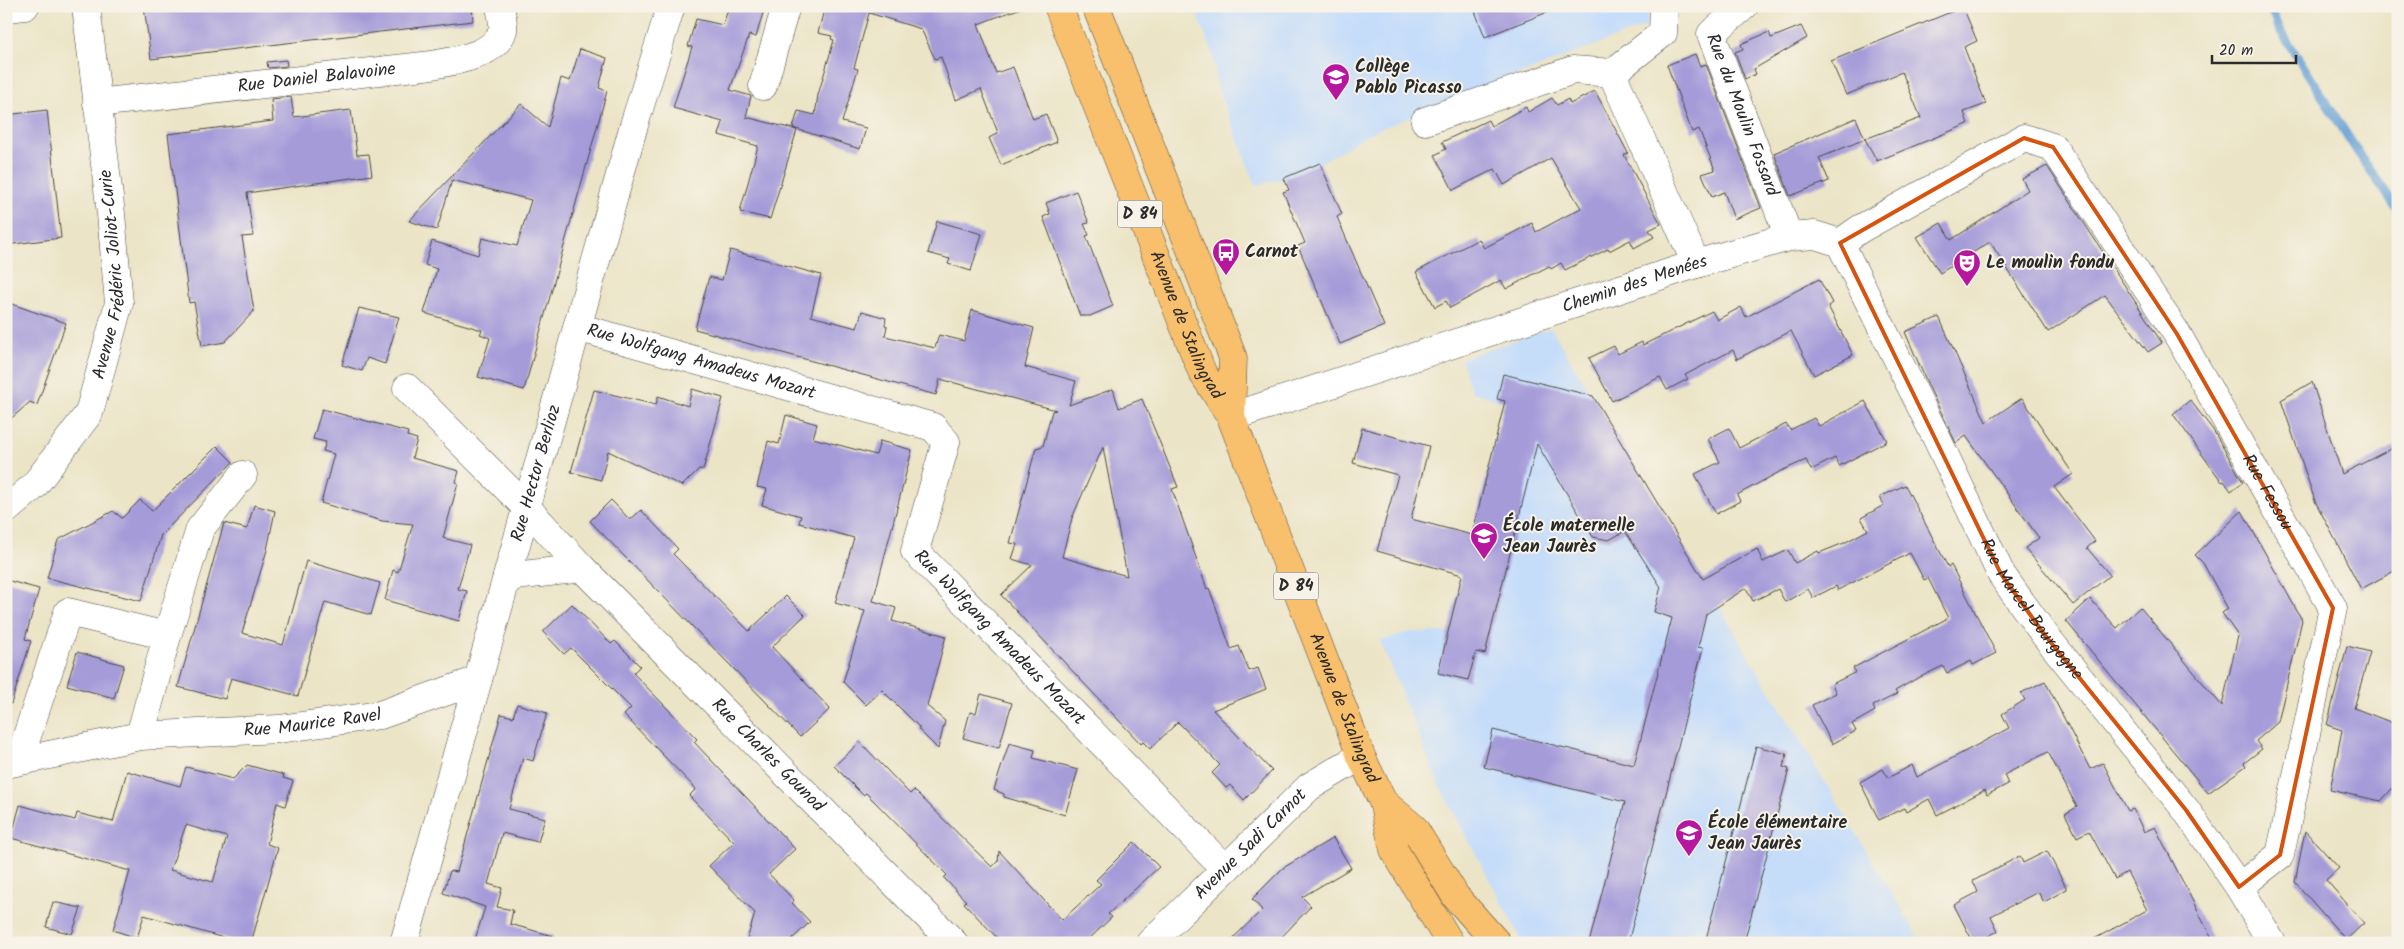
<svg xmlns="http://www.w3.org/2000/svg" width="2404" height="949" font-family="Kalam,sans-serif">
  <rect width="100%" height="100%" fill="#f7f3e8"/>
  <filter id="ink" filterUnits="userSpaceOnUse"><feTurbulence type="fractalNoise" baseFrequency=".02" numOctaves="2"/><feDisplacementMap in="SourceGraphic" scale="10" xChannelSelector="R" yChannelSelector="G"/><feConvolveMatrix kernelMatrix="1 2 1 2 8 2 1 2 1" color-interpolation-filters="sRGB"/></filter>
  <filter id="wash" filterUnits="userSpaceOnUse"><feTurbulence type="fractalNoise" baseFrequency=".0096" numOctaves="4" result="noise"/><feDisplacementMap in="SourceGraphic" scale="20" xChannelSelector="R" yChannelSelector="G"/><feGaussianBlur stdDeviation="1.12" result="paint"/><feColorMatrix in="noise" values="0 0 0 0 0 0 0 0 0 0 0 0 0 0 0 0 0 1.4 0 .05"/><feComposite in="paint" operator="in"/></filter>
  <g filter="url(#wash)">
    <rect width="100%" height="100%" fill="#ebe4c6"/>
    <!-- built -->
    <path fill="#c6ddf9" d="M 1194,6 L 1646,6 L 1648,25 L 1372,132 L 1320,163 L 1284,178 L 1256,186 L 1217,87 L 1212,51 Z
      M 1551,328 L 1922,943 L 1523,943 L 1439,785 L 1380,641 L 1410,632 L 1448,632 L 1505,402 L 1472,392 L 1461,359 Z"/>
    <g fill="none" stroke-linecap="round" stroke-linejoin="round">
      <!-- stream -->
      <path stroke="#639fd4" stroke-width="9" d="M 2270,6 L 2277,25 L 2359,154 L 2398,210"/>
    </g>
    <g id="blocks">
      <!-- building -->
      <path fill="#a59bd9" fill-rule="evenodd" d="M 144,6 L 472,6 L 473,21 L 151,59 Z
        M 729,6 L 765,6 L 756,37 L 749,35 L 730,90 L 751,96 L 746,117 L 797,130 L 770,219 L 740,212 L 758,146 L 719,135 L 723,122 L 673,108 L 692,47 L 688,46 L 696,19 L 723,25 Z
        M 825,6 L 1020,6 L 1021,8 L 978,24 L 996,73 L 1013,67 L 1033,119 L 1046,114 L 1057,142 L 1001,165 L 989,138 L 998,133 L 981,89 L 956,100 L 941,57 L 935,59 L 921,29 L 869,13 L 854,68 L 858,69 L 842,122 L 866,128 L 860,149 L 793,128 L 798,111 L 815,115 L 818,95 L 834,40 L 831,39 L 832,36 L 818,33 Z
        M 1473,6 L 1558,6 L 1558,8 L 1485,37 Z
        M 1963,7 L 1977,41 L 1964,47 L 1986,104 L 1964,112 L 1968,124 L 1877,161 L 1865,139 L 1921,118 L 1902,72 L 1846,95 L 1831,61 Z
        M 1801,26 L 1807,38 L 1754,69 L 1756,74 L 1745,79 L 1735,52 L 1743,49 L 1741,44 L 1769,32 L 1771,38 Z
        M 580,49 L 607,58 L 599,88 L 607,91 L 524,390 L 478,377 L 490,338 L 480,334 L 482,330 L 424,313 L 437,269 L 425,265 L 432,241 L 478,255 L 482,238 L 517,246 L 531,200 L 452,180 L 437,230 L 409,221 L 521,104 L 548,127 L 561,78 L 570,81 Z
        M 1695,54 L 1700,66 L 1706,64 L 1761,208 L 1734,219 L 1724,192 L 1712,197 L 1702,174 L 1715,170 L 1699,129 L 1692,132 L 1667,65 Z
        M 286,60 L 287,66 L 268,68 L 267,62 Z
        M 1595,91 L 1628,153 L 1624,155 L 1661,224 L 1649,230 L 1654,237 L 1634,248 L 1630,240 L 1609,251 L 1608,249 L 1565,270 L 1561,263 L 1551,269 L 1549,266 L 1506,289 L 1501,280 L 1450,308 L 1446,301 L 1435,307 L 1416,272 L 1479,239 L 1484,248 L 1532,223 L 1536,232 L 1581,208 L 1551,158 L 1504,185 L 1495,169 L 1453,190 L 1435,155 L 1446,149 L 1442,142 L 1488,120 L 1491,126 L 1526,107 L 1528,112 L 1552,98 L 1557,105 L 1568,99 L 1570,104 Z
        M 291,97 L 294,117 L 351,110 L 357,155 L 369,154 L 372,175 L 247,193 L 253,236 L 242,237 L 254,311 L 225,342 L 202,346 L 194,302 L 189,303 L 168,134 L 273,121 L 271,99 Z
        M 47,110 L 61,238 L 6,245 L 6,115 Z
        M 1856,118 L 1865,139 L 1819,158 L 1829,181 L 1790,196 L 1774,153 Z
        M 1320,163 L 1342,214 L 1337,217 L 1384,326 L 1340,344 L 1298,246 L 1305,243 L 1283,192 L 1289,190 L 1284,178 Z
        M 2047,166 L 2162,343 L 2148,352 L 2105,295 L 2048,332 L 1990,242 L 1940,273 L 1917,237 L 1941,223 L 1951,240 L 2028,190 L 2022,179 Z
        M 1076,191 L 1089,223 L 1084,224 L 1089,235 L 1086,236 L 1113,306 L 1090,316 L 1080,316 L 1043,217 L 1050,214 L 1046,203 Z
        M 937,221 L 982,234 L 971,271 L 948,264 L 950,259 L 928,253 Z
        M 730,250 L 821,275 L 811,316 L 857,328 L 862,311 L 886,318 L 885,325 L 887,326 L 885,336 L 935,348 L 939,335 L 964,341 L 972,310 L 1034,328 L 1025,367 L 1076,381 L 1069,405 L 1113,389 L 1119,408 L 1142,399 L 1178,487 L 1172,489 L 1207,589 L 1209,588 L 1231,649 L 1239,646 L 1249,671 L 1258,668 L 1266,689 L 1213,710 L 1272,771 L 1244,800 L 1230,785 L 1226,788 L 1212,773 L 1220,765 L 1178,722 L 1150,749 L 1143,742 L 1141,744 L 1001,595 L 1032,565 L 1012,559 L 1017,544 L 1010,543 L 1036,448 L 1043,446 L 1052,411 L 1056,410 L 940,379 L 936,395 L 695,329 L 709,277 L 722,280 ZM 1103,447 L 1127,576 L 1062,557 L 1072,518 Z
        M 1819,279 L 1832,303 L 1828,306 L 1853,355 L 1814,375 L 1791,331 L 1737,359 L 1733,350 L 1685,375 L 1688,379 L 1667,390 L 1660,377 L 1612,401 L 1589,358 L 1614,346 L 1618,354 L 1642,342 L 1643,345 L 1712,311 L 1717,320 L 1741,307 L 1746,317 Z
        M 6,302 L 66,323 L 37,405 L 30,402 L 6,423 Z
        M 359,308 L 399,317 L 385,364 L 367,358 L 362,371 L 342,365 Z
        M 1939,317 L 1986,422 L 2022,398 L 2073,474 L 2054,487 L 2095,541 L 2087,548 L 2110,575 L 2073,605 L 2025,548 L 2039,538 L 1966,436 L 1956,443 L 1929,387 L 1905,332 Z
        M 1503,374 L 1593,396 L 1703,579 L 1757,549 L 1763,562 L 1788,550 L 1795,563 L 1818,551 L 1819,553 L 1844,543 L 1868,530 L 1861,518 L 1884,505 L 1880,497 L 1905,485 L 1948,567 L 1951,565 L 1996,653 L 1973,665 L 1971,661 L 1947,673 L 1943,666 L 1914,680 L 1895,691 L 1897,694 L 1873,706 L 1875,711 L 1852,724 L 1856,731 L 1832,744 L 1812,705 L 1836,693 L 1832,684 L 1856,672 L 1853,668 L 1948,618 L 1928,578 L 1924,580 L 1910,553 L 1838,590 L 1836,586 L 1813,598 L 1808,589 L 1785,602 L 1778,589 L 1753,601 L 1746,588 L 1706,614 L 1698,647 L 1703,648 L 1628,943 L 1589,943 L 1625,802 L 1484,767 L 1493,730 L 1634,765 L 1672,618 L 1654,612 L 1661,587 L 1625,531 L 1609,540 L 1593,537 L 1537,444 L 1485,654 L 1476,652 L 1468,680 L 1438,673 L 1462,575 L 1377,551 L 1398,475 L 1353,463 L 1362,428 L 1429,446 L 1411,519 L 1472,535 L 1505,401 L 1497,399 Z
        M 2312,382 L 2342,474 L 2398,445 L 2398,569 L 2361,589 L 2315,501 L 2281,400 Z
        M 692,389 L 723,398 L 703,470 L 699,469 L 682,486 L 608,451 L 601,480 L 571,472 L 594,390 L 656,405 L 658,396 L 688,406 Z
        M 2190,400 L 2213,430 L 2243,482 L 2231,491 L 2224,481 L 2222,482 L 2173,414 Z
        M 1865,401 L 1887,441 L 1839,466 L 1835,458 L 1811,470 L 1806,460 L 1781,471 L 1737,495 L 1740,501 L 1716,514 L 1695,474 L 1720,462 L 1708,439 L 1729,428 L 1739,448 L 1786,424 L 1790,430 L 1814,418 L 1819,426 Z
        M 322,409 L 408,432 L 407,436 L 417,439 L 412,458 L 459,471 L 456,482 L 458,483 L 443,538 L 470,545 L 458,589 L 467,591 L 459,621 L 385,600 L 393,570 L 398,572 L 413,524 L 382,521 L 321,503 L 334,454 L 323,451 L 326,442 L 313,439 Z
        M 786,415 L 817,424 L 813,438 L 876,455 L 880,441 L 912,450 L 873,601 L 896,608 L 892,621 L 946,636 L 927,706 L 945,721 L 938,749 L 919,730 L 919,727 L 882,690 L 866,705 L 843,682 L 865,611 L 835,603 L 854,538 L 799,523 L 801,516 L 762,505 L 767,489 L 757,487 L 768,441 L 779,444 Z
        M 217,446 L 233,462 L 161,535 L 141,601 L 47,578 L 58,540 L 113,511 L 122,518 L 140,500 L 152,511 Z
        M 611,500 L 630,520 L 641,510 L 678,549 L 673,554 L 749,631 L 786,596 L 805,615 L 772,647 L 830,709 L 800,737 L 590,521 Z
        M 254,505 L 275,511 L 267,550 L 242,633 L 283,645 L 306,561 L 380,583 L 371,615 L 325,602 L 298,696 L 231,678 L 225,699 L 178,687 L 224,523 L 247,529 Z
        M 2242,511 L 2302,620 L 2278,722 L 2256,741 L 2262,749 L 2244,763 L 2246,766 L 2208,793 L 2066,621 L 2090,599 L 2117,628 L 2140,607 L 2222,706 L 2238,636 L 2222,613 L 2228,609 L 2203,563 L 2195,555 Z
        M 6,580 L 39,589 L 25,639 L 31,641 L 11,704 L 6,703 Z
        M 572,604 L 611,644 L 615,641 L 640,666 L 633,673 L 697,739 L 694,742 L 795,849 L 769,874 L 794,900 L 792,903 L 810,922 L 788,943 L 746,943 L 755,913 L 709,866 L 734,842 L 689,796 L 696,789 L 624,715 L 631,708 L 571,648 L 564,654 L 543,632 Z
        M 2347,646 L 2370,652 L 2354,708 L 2398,725 L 2398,782 L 2381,801 L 2330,790 L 2342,730 L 2327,725 Z
        M 77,652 L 124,665 L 114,698 L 67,685 Z
        M 2045,681 L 2090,769 L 2103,763 L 2128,811 L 2133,809 L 2144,832 L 2155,827 L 2214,943 L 2087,943 L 2147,910 L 2127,872 L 2115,879 L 2089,831 L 2077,837 L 2065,814 L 2077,807 L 2048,752 L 2004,775 L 2008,784 L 1987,795 L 1985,790 L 1937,815 L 1929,799 L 1906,812 L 1904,808 L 1879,820 L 1860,782 L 1883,769 L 1888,778 L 1912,765 L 1917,777 L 2009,728 L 2002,714 L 2025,700 L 2021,693 Z
        M 981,694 L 1012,703 L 999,748 L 963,738 L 970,712 L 976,713 Z
        M 517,704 L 547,713 L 533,761 L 523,758 L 509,809 L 545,818 L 538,842 L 502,833 L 488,884 L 502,888 L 497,907 L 513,910 L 510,924 L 553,936 L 552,943 L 474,943 L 485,907 L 443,893 L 450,871 L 457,872 L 501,714 L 513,717 Z
        M 860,742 L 910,794 L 914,790 L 992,867 L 998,861 L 999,851 L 1062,920 L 1101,884 L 1096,880 L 1134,842 L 1159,867 L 1108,914 L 1112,917 L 1085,943 L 1002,943 L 964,903 L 966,901 L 944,878 L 947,875 L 866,793 L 863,795 L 834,766 Z
        M 1009,743 L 1035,750 L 1033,758 L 1078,770 L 1065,815 L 1004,797 L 1004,794 L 994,790 Z
        M 1756,746 L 1787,754 L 1783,767 L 1789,769 L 1744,943 L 1705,943 Z
        M 247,765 L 284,775 L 283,778 L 293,781 L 285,806 L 277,803 L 267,844 L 278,848 L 251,943 L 241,943 L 144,915 L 137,938 L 113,930 L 130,871 L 11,838 L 20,805 L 75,820 L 77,813 L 113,822 L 127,771 L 180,786 L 186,767 L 233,779 ZM 186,825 L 227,837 L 213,882 L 170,870 Z
        M 2305,831 L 2339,868 L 2326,880 L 2364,923 L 2346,940 L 2295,882 Z
        M 1333,838 L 1351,868 L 1302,897 L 1311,906 L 1276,943 L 1228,943 L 1262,910 L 1252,899 L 1283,868 Z
        M 2047,851 L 2067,889 L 2044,902 L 2038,892 L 1991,916 L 1998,931 L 1979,941 L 1977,937 L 1972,940 L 1954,905 L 1978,892 L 1973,881 L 2020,856 L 2023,863 Z
        M 53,902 L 81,908 L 72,934 L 46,927 Z"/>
    </g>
  </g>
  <g filter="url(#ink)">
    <use href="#blocks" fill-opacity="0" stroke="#484742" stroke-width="1"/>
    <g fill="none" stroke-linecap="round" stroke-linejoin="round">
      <!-- street casing -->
      <g stroke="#484742" stroke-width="29">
        <g id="street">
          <path d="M 1664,6 L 1663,33 L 1612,73 L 1696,264"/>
          <path id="s1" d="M 1744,6 L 1711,34 L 1789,237"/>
          <path d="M 6,8 L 25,6"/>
          <path d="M 763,86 L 786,6"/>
          <path id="s2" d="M 97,103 L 432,65 C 453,61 496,56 503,30 C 504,24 501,13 500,6"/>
          <path d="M 1425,121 L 1573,70 L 1612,73"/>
          <path id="s3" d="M 1840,243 L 1860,229 L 2024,138 L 2053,147 L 2177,334 L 2333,608 L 2280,855 L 2239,887"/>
          <path id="s4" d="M 1840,243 L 1938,441 L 2001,574 L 2044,634 L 2186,810 L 2239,887 L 2272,943"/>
          <path id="s5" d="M 577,327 L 933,427 L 946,442 L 915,551 L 1225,869"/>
          <path id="s6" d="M 407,388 L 526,507 L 582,568 L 954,943"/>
          <path id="s7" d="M 1231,417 L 1696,264 L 1789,237 L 1815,235 L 1840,243"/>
          <path id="s8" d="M 6,510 L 34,486 L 89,413 L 119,303 L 111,214 L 86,6"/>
          <path d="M 507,577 L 582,568"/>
          <path d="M 140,736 L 167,636"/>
          <path d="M 19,760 L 68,612 L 167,636 L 200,529 L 243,475"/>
          <path id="s9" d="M 6,764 L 140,736 L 279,729 L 380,715 L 478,680"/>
          <path id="s10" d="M 404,943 L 634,125 L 671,6"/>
          <path id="s11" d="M 1150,943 L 1309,787 L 1361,756"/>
        </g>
      </g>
      <!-- primary casing -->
      <g stroke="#484742" stroke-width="29">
        <g id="primary">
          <path id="s12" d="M 1058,6 L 1202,372 L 1231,417 L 1361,756 L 1383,802 L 1394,850 L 1450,943"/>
          <path d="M 1096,6 L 1233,358 L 1231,417"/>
          <path d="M 1383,802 L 1414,828 L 1456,897 L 1497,943"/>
        </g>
      </g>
      <!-- street -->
      <use href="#street" stroke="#fff" stroke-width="28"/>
      <!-- primary -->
      <use href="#primary" stroke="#f8bf6c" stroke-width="28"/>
    </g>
  </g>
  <!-- marked area -->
  <path fill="none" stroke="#d5540f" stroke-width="4" stroke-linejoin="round" d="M 2024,138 L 2053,147 L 2177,334 L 2333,608 L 2280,855 L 2239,887 L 2186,810 L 2044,634 L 2001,574 L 1840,243 Z"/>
  <!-- icons -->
  <defs>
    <g id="school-pin" transform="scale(1.4375)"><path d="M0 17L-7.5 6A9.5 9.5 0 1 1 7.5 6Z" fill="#b5179e" stroke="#f7f3e8"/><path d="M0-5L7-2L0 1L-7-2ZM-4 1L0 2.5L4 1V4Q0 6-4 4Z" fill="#fff"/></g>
    <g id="bus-pin" transform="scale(1.4375)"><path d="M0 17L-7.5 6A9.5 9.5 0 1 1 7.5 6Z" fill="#b5179e" stroke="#f7f3e8"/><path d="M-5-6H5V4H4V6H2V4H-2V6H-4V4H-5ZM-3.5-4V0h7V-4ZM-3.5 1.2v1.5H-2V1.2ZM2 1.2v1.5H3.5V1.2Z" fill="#fff"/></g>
    <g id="theatre-pin" transform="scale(1.4375)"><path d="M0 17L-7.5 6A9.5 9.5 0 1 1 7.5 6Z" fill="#b5179e" stroke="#f7f3e8"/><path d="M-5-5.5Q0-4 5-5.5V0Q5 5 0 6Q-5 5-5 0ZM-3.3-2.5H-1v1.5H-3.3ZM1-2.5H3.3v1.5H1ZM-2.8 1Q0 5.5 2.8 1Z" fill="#fff"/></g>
  </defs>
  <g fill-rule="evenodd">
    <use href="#school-pin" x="1336" y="77"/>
    <use href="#bus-pin" x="1226" y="252"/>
    <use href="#theatre-pin" x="1967" y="263"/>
    <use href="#school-pin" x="1484" y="536"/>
    <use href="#school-pin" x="1689" y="833"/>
  </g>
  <g text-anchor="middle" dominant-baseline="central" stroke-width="4" stroke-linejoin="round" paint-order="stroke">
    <!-- shield labels -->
    <g fill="#f7f3e8" stroke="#686764" stroke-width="1">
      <rect x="1117.5" y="200.5" width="45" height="27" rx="4"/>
      <rect x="1273.5" y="572.5" width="45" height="27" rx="4"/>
    </g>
    <g font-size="16" font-weight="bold" fill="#2b2b2b">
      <text x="1140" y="214">D 84</text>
      <text x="1296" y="586">D 84</text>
    </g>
    <!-- poi labels -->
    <g font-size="18" font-weight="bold" fill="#2b2b2b" stroke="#f7f3e8" text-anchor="start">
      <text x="1355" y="67">Collège<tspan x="1355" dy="21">Pablo Picasso</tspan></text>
      <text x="1245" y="252">Carnot</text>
      <text x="1986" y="263">Le moulin fondu</text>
      <text x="1503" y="526">École maternelle<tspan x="1503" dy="21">Jean Jaurès</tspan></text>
      <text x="1708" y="823">École élémentaire<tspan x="1708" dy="21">Jean Jaurès</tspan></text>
    </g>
    <!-- street labels -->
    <g font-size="18" fill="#2b2b2b" stroke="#f7f3e8">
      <text stroke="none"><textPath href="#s2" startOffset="221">Rue Daniel Balavoine</textPath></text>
      <text stroke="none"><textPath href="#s1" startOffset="130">Rue du Moulin Fossard</textPath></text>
      <text stroke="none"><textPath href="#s8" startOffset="270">Avenue Frédéric Joliot-Curie</textPath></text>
      <text stroke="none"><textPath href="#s7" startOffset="425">Chemin des Menées</textPath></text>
      <text stroke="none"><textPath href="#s12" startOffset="344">Avenue de Stalingrad</textPath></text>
      <text stroke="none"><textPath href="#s5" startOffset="129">Rue Wolfgang Amadeus Mozart</textPath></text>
      <text stroke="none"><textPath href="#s10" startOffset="488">Rue Hector Berlioz</textPath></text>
      <text stroke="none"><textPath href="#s3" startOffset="649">Rue Fessou</textPath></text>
      <text stroke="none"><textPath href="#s4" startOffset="414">Rue Marcel Bourgogne</textPath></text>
      <text stroke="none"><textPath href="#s5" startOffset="624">Rue Wolfgang Amadeus Mozart</textPath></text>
      <text stroke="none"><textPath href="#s12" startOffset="759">Avenue de Stalingrad</textPath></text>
      <text stroke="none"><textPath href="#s9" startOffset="310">Rue Maurice Ravel</textPath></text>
      <text stroke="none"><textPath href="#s6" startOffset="515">Rue Charles Gounod</textPath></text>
      <text stroke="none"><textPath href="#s11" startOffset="141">Avenue Sadi Carnot</textPath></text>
    </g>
  </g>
  <!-- margin -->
  <rect width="2404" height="949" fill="none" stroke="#f7f3e8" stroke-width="25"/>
  <!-- scale -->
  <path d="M2212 55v8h84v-8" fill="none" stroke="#2b2b2b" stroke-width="2.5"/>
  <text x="2219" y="55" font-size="15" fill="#2b2b2b" stroke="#f7f3e8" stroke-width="4" paint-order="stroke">20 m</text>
</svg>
